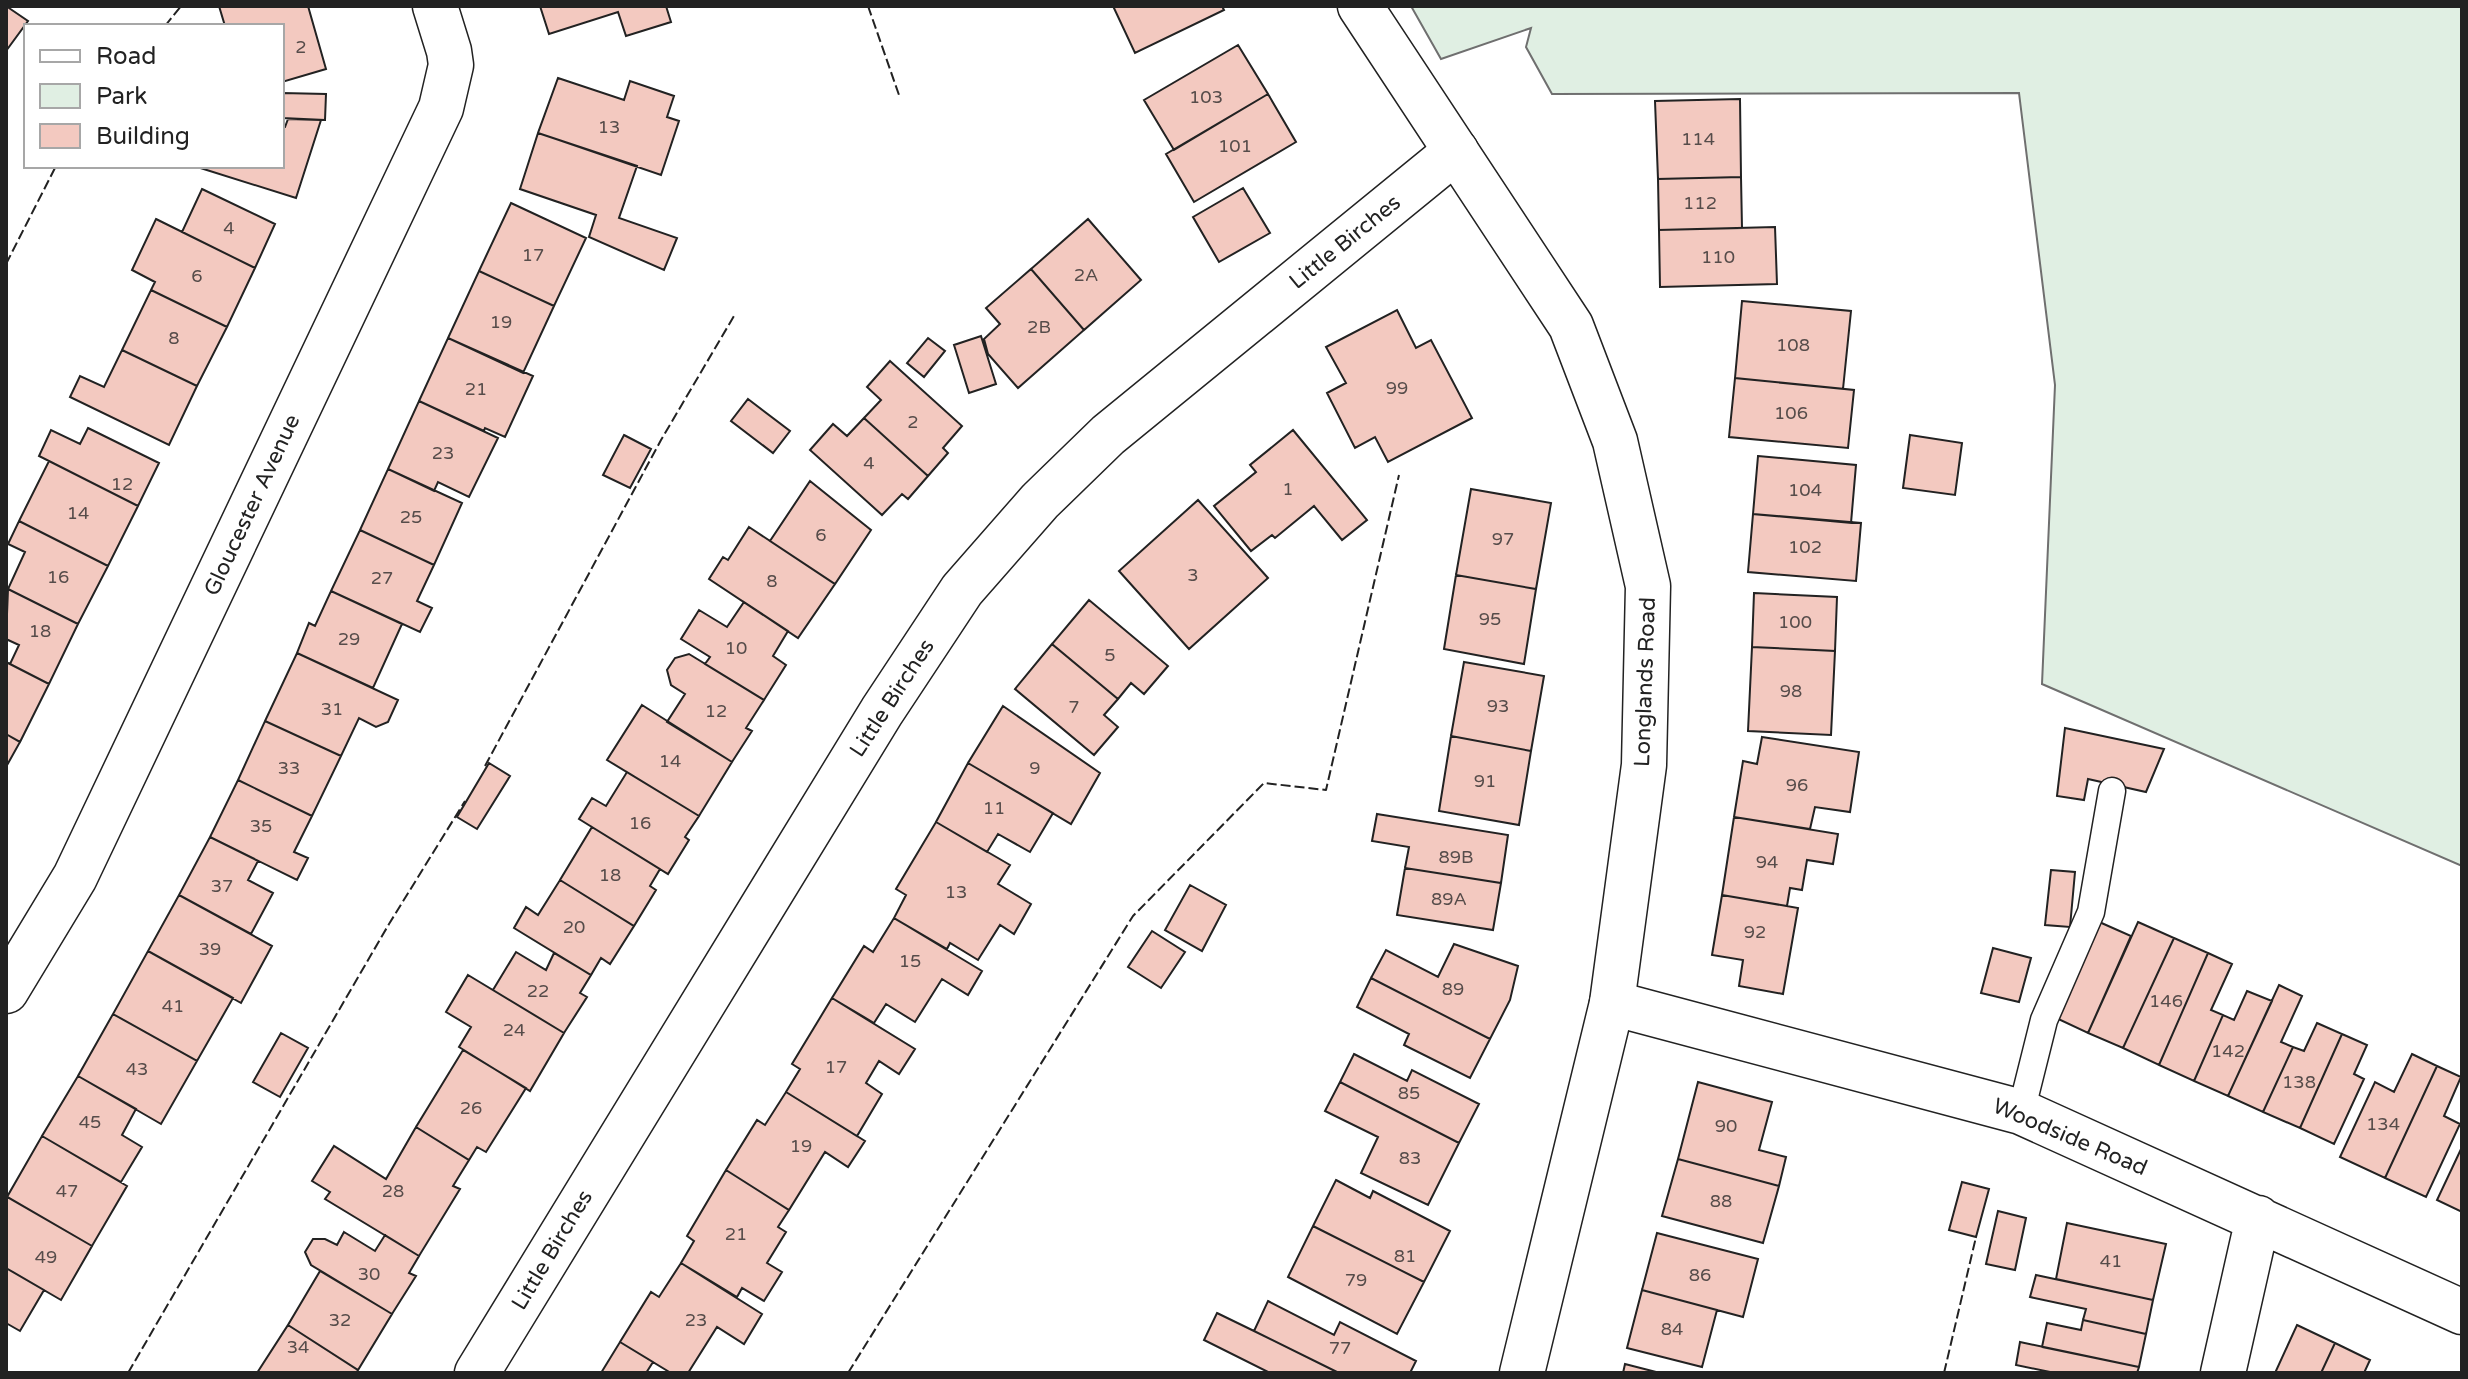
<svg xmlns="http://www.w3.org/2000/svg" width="2468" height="1379" font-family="'Varela Round',sans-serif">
  <rect width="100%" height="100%" fill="#fff"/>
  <!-- green -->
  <path fill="#e0efe3" stroke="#6f6f6f" stroke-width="2" d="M 1411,6 L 2462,6 L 2462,866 L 2042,684 L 2055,385 L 2019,93 L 1552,94 L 1526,47 L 1531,28 L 1441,59 Z"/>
  <!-- building -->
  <path fill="#f3c9c0" stroke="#222" stroke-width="2" d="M 6,6 L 28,21 L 6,51 Z
    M 219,6 L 308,6 L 326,69 L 282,82 L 282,26 L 225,26 Z
    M 540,6 L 666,6 L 671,22 L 626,36 L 618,12 L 549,34 Z
    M 1113,6 L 1222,6 L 1224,10 L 1135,53 Z
    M 1238,45 L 1268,94 L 1174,150 L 1144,100 Z
    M 558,78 L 624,100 L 630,81 L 674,96 L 667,117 L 679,121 L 661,175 L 538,133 Z
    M 282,93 L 326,94 L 325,120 L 282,118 Z
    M 1268,94 L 1296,142 L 1194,202 L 1166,154 Z
    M 1740,99 L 1741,177 L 1658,179 L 1655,101 Z
    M 288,119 L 321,120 L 296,198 L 194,166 L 282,166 L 282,127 L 285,127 Z
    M 538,133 L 637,166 L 619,218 L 677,238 L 664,270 L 589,237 L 596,215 L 520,189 Z
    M 1741,177 L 1742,228 L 1659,230 L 1658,179 Z
    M 1243,188 L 1270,233 L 1219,262 L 1193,217 Z
    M 202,189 L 275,224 L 255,268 L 182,232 Z
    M 511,203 L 586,238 L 554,306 L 479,271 Z
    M 156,219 L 255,268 L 227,327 L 151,290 L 155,282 L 132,270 Z
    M 1088,219 L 1141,280 L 1084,330 L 1031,269 Z
    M 1775,227 L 1777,284 L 1660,287 L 1659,230 Z
    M 1031,269 L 1084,330 L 1018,388 L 988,354 L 984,339 L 1000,324 L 986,308 Z
    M 479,271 L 554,306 L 523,373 L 448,338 Z
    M 151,290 L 227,327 L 197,386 L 122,350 Z
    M 1742,301 L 1851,311 L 1843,389 L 1735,378 Z
    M 1397,310 L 1416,348 L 1431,340 L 1472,418 L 1388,462 L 1375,437 L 1355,448 L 1327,393 L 1346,383 L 1326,347 Z
    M 981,336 L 996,384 L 969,393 L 954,345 Z
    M 448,338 L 533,376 L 505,437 L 485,428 L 484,431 L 419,401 Z
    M 928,338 L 945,351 L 924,377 L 907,363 Z
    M 122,350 L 197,386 L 169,445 L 70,397 L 80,376 L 104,387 Z
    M 890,361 L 962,426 L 943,448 L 948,453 L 928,476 L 864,418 L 881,400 L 867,387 Z
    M 1735,378 L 1854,390 L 1848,448 L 1729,437 Z
    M 748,399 L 790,431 L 773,453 L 731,421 Z
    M 419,401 L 498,438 L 469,497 L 438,482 L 434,491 L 388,469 Z
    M 864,418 L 928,476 L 908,499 L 902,494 L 882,515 L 810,450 L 833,424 L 847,436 Z
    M 88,428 L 159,463 L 138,506 L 39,456 L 51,430 L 80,444 Z
    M 1293,430 L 1367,520 L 1342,540 L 1314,506 L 1275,538 L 1272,535 L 1251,551 L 1214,506 L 1256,472 L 1250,465 Z
    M 624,435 L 651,449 L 630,488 L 603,475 Z
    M 1910,435 L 1962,443 L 1955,495 L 1903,488 Z
    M 1758,456 L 1856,465 L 1851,523 L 1753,514 Z
    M 49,461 L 138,506 L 108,566 L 19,521 Z
    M 388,469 L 462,503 L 434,565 L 360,530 Z
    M 810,481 L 871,530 L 835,584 L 770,541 Z
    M 1471,489 L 1551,503 L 1536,589 L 1456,575 Z
    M 1198,500 L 1268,578 L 1189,649 L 1119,571 Z
    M 1753,514 L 1861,523 L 1856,581 L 1748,572 Z
    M 19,521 L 108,566 L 78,624 L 8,589 L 25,552 L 8,544 Z
    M 749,527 L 835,584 L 798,638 L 709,579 L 723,557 L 728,560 Z
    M 360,530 L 434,565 L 417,601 L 432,608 L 420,632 L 331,591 Z
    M 1456,575 L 1536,589 L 1524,664 L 1444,649 Z
    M 8,589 L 78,624 L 49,684 L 10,664 L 19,645 L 6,639 Z
    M 331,591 L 402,624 L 373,688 L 297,653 L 309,623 L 315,626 Z
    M 1754,593 L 1837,597 L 1835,651 L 1752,647 Z
    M 1089,600 L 1168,666 L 1144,694 L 1131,683 L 1118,699 L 1052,644 Z
    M 744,602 L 788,631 L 773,656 L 786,665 L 764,700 L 705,664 L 710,657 L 681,639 L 699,610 L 727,627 Z
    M 1052,644 L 1118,699 L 1104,715 L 1118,727 L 1094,755 L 1015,689 Z
    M 1752,647 L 1835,651 L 1831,735 L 1748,731 Z
    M 297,653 L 398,700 L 388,722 L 376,727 L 359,718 L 341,756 L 265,721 Z
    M 689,654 L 764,700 L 746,728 L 752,731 L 732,762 L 667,722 L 685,694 L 671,685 L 667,670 L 675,658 Z
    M 6,662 L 49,684 L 20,742 L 6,734 Z
    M 1464,662 L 1544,676 L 1531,751 L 1451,736 Z
    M 642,705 L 732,762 L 699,816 L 607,760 Z
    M 1003,706 L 1100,773 L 1071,824 L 968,763 Z
    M 265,721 L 341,756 L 312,816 L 238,780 Z
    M 2065,728 L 2164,749 L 2146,792 L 2088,779 L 2084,800 L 2057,796 Z
    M 6,734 L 20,742 L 6,767 Z
    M 1451,736 L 1531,751 L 1519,825 L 1439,811 Z
    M 1762,737 L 1859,752 L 1850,812 L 1815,807 L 1810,829 L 1734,817 L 1743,761 L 1757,764 Z
    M 489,763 L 510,776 L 477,829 L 457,817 Z
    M 968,763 L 1053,813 L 1030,852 L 998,834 L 987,852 L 936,822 Z
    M 627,772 L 699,816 L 685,837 L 689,840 L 668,874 L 579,819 L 592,798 L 606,806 Z
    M 238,780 L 312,816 L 294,852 L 308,858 L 297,880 L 210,837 Z
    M 1377,814 L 1508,835 L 1501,883 L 1405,868 L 1409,847 L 1372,841 Z
    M 1734,817 L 1838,834 L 1833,864 L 1807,860 L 1802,890 L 1790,888 L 1787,906 L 1722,895 Z
    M 936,822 L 1010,865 L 998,884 L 1031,904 L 1014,934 L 1000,925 L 978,960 L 950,943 L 947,949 L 894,918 L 906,895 L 896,889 Z
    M 592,827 L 660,869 L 650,886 L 656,890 L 634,926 L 560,880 Z
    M 210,837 L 258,861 L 248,880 L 273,893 L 251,934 L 179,895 Z
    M 1405,868 L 1501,883 L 1493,930 L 1397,915 Z
    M 2051,870 L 2075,872 L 2070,927 L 2045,925 Z
    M 560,880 L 634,926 L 610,964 L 601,958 L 591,975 L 514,928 L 526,907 L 538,915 Z
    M 1190,885 L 1226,905 L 1202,951 L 1165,930 Z
    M 179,895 L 272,946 L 241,1003 L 148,951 Z
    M 1722,895 L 1798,908 L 1783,994 L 1739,986 L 1743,960 L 1712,955 Z
    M 894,918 L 982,971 L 968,995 L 942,979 L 915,1022 L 886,1004 L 874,1023 L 832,998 L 864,946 L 873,952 Z
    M 2097,921 L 2131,936 L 2088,1033 L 2054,1017 Z
    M 2138,922 L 2174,938 L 2123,1048 L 2088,1033 Z
    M 1152,931 L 1185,952 L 1161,988 L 1128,967 Z
    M 2174,938 L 2208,953 L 2159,1065 L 2123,1048 Z
    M 1454,944 L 1518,966 L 1510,1000 L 1490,1039 L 1371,978 L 1386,950 L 1438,977 Z
    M 1993,948 L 2031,958 L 2019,1002 L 1981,993 Z
    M 148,951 L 233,998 L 197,1061 L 113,1014 Z
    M 516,952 L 546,970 L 554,953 L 591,975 L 580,993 L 587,997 L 564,1033 L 493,990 Z
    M 2208,953 L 2232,964 L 2211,1010 L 2223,1015 L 2194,1081 L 2159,1065 Z
    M 468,975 L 564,1033 L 530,1091 L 459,1047 L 471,1027 L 446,1012 Z
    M 1371,978 L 1490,1039 L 1470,1078 L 1404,1045 L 1409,1034 L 1357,1007 Z
    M 2279,985 L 2302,996 L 2281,1042 L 2293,1047 L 2263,1112 L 2228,1096 Z
    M 2247,991 L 2272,1001 L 2228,1096 L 2194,1081 L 2223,1015 L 2234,1020 Z
    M 832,998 L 915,1049 L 899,1074 L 879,1061 L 866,1083 L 882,1094 L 857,1136 L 786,1092 L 800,1069 L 792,1064 Z
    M 113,1014 L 197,1061 L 161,1124 L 78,1076 Z
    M 2317,1023 L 2342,1034 L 2300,1128 L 2263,1112 L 2293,1047 L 2304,1051 Z
    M 281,1033 L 308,1048 L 280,1097 L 253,1082 Z
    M 2342,1034 L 2367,1045 L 2354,1074 L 2364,1079 L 2334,1144 L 2300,1128 Z
    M 463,1050 L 526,1088 L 486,1152 L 477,1147 L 469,1160 L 416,1127 Z
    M 1354,1054 L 1407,1081 L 1412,1070 L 1479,1104 L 1459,1143 L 1340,1082 Z
    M 2412,1054 L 2437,1066 L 2385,1178 L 2340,1157 L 2375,1082 L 2394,1092 Z
    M 2437,1066 L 2461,1077 L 2444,1116 L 2460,1124 L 2426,1197 L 2385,1178 Z
    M 78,1076 L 136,1109 L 122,1135 L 142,1147 L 121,1182 L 42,1136 Z
    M 1340,1082 L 1459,1143 L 1428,1205 L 1361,1173 L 1378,1137 L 1325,1111 Z
    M 1698,1082 L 1772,1102 L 1759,1150 L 1786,1157 L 1779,1186 L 1678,1159 Z
    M 786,1092 L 865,1141 L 848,1167 L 825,1152 L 789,1210 L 726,1170 L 757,1120 L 765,1125 Z
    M 416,1127 L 469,1160 L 453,1186 L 460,1189 L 419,1256 L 325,1199 L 330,1192 L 312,1181 L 334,1146 L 386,1179 Z
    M 42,1136 L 127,1186 L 92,1246 L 7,1197 Z
    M 2462,1147 L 2462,1212 L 2437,1200 Z
    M 1678,1159 L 1779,1186 L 1763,1243 L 1662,1216 Z
    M 726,1170 L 789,1210 L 778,1227 L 786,1232 L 767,1263 L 782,1272 L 764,1301 L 742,1288 L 737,1297 L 681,1263 L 694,1241 L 687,1236 Z
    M 1336,1180 L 1370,1198 L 1373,1191 L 1450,1231 L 1424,1282 L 1313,1226 Z
    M 1962,1182 L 1989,1189 L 1976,1237 L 1949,1230 Z
    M 6,1196 L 92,1246 L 61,1300 L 6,1268 Z
    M 1998,1211 L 2026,1218 L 2015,1270 L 1986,1264 Z
    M 2067,1223 L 2166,1244 L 2153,1300 L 2056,1279 Z
    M 1313,1226 L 1424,1282 L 1397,1334 L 1288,1277 Z
    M 344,1232 L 375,1251 L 385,1235 L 419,1256 L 409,1273 L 416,1276 L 392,1314 L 311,1265 L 305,1252 L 313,1239 L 325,1239 L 337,1245 Z
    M 1657,1233 L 1758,1259 L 1743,1317 L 1642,1290 Z
    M 681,1263 L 762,1314 L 744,1344 L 717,1327 L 688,1373 L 671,1373 L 620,1342 L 651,1292 L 659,1297 Z
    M 6,1268 L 44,1290 L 20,1331 L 6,1323 Z
    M 320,1271 L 392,1314 L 358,1370 L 288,1325 Z
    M 2036,1275 L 2153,1300 L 2146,1334 L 2083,1320 L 2086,1309 L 2030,1297 Z
    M 1642,1290 L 1717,1310 L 1702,1367 L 1627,1348 Z
    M 1268,1301 L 1334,1335 L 1340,1322 L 1416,1361 L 1410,1373 L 1339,1373 L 1254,1331 Z
    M 1217,1313 L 1254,1331 L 1339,1373 L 1270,1373 L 1204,1340 Z
    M 2083,1320 L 2146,1334 L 2139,1367 L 2042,1347 L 2047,1323 L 2081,1330 Z
    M 288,1325 L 358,1370 L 356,1373 L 257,1373 Z
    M 2297,1325 L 2335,1343 L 2321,1373 L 2275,1373 Z
    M 620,1342 L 653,1362 L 646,1373 L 601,1373 Z
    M 2020,1342 L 2139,1367 L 2137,1373 L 2055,1373 L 2016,1365 Z
    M 2335,1343 L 2370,1360 L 2364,1373 L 2321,1373 Z
    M 1625,1364 L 1660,1373 L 1623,1373 Z"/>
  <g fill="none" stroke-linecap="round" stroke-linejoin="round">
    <!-- service casing -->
    <g stroke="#222" stroke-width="29">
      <path id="service" d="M 2021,1112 L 2044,1020 L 2091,912 L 2112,791"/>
    </g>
    <!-- minor casing -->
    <g stroke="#222" stroke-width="47">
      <path id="minor" d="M 6,991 L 75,877 L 441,108 L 451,65 L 449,51 L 435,6
        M 1612,1003 L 2021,1112 L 2462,1312
        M 477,1373 L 882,711 L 962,590 L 1040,501 L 1108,435 L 1456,151
        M 2223,1373 L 2258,1218"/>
    </g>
    <!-- tertiary casing -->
    <g stroke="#222" stroke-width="47">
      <path id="tertiary" d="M 1360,6 L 1571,326 L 1615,441 L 1648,586 L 1644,765 L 1612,1003 L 1522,1373"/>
    </g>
    <!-- service -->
    <use href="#service" stroke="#fff" stroke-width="26"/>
    <!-- minor -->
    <use href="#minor" stroke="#fff" stroke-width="44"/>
    <!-- tertiary -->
    <use href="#tertiary" stroke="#fff" stroke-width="44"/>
    <!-- fence -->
    <path stroke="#222" stroke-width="2" stroke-dasharray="10 4" stroke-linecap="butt" d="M 868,6 L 899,95
      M 165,26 L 181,6
      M 6,264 L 56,166
      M 485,766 L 661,440 L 734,316
      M 128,1373 L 389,924 L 465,801
      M 848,1373 L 1133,916 L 1264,783 L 1326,790 L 1399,475
      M 1944,1373 L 1976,1237"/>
  </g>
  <g text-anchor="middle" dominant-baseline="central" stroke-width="6" stroke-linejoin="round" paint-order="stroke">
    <!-- number labels -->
    <g font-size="18" fill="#564c4a">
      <text x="301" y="47">2</text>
      <text x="1206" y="97">103</text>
      <text x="609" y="127">13</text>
      <text x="1698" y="139">114</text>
      <text x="1235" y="146">101</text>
      <text x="1700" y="203">112</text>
      <text x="229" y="228">4</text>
      <text x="533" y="255">17</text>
      <text x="1718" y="257">110</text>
      <text x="1086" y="275">2A</text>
      <text x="197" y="276">6</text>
      <text x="501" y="322">19</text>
      <text x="1039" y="327">2B</text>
      <text x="174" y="338">8</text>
      <text x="1793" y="345">108</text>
      <text x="1397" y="388">99</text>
      <text x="476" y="389">21</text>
      <text x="1791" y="413">106</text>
      <text x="913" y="422">2</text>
      <text x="443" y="453">23</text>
      <text x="869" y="463">4</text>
      <text x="122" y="484">12</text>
      <text x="1288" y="489">1</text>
      <text x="1805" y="490">104</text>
      <text x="78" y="513">14</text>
      <text x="411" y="517">25</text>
      <text x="821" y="535">6</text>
      <text x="1503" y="539">97</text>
      <text x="1805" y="547">102</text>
      <text x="1193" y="575">3</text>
      <text x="58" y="577">16</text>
      <text x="382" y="578">27</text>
      <text x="772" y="581">8</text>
      <text x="1490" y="619">95</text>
      <text x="1795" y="622">100</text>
      <text x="40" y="631">18</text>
      <text x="349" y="639">29</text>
      <text x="736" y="648">10</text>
      <text x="1110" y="655">5</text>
      <text x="1791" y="691">98</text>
      <text x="1498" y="706">93</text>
      <text x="1074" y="707">7</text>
      <text x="332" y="709">31</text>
      <text x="716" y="711">12</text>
      <text x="670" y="761">14</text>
      <text x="289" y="768">33</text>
      <text x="1035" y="768">9</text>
      <text x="1485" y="781">91</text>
      <text x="1797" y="785">96</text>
      <text x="994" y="808">11</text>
      <text x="640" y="823">16</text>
      <text x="261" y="826">35</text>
      <text x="1456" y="857">89B</text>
      <text x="1767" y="862">94</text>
      <text x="610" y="875">18</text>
      <text x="222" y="886">37</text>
      <text x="956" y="892">13</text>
      <text x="1449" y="899">89A</text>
      <text x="574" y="927">20</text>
      <text x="1755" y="932">92</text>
      <text x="210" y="949">39</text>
      <text x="910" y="961">15</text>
      <text x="1453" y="989">89</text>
      <text x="538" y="991">22</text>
      <text x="2166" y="1001">146</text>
      <text x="173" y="1006">41</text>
      <text x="514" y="1030">24</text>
      <text x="2228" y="1051">142</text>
      <text x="836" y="1067">17</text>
      <text x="137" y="1069">43</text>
      <text x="2299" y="1082">138</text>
      <text x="1409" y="1093">85</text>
      <text x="471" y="1108">26</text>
      <text x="90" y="1122">45</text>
      <text x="2383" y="1124">134</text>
      <text x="1726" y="1126">90</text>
      <text x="801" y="1146">19</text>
      <text x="1410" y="1158">83</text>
      <text x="67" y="1191">47</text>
      <text x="393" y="1191">28</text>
      <text x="1721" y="1201">88</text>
      <text x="736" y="1234">21</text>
      <text x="1405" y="1256">81</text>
      <text x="46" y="1257">49</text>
      <text x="2111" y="1261">41</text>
      <text x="369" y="1274">30</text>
      <text x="1700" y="1275">86</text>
      <text x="1356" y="1280">79</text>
      <text x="340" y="1320">32</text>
      <text x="696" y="1320">23</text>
      <text x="1672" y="1329">84</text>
      <text x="298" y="1347">34</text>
      <text x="1340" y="1348">77</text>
    </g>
    <!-- street labels -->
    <g font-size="22" fill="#222" stroke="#fff">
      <text transform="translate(1345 242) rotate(-39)">Little Birches</text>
      <text transform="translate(252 505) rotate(-65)">Gloucester Avenue</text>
      <text transform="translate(1645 682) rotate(-88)">Longlands Road</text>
      <text transform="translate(892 698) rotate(-57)">Little Birches</text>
      <text transform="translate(2070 1137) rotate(23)">Woodside Road</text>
      <text transform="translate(552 1250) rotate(-59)">Little Birches</text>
    </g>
  </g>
  <!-- border -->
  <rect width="2468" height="1379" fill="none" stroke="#222222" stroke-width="16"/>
  <!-- legend -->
  <rect x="24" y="24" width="260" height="144" fill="#ffffff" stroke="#a7a7a7" stroke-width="2"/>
  <rect x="40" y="50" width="40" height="12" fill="#ffffff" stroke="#a7a7a7" stroke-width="2"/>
  <text x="96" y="64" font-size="24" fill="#222222">Road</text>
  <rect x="40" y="84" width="40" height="24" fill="#e0efe3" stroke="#a7a7a7" stroke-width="2"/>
  <text x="96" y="104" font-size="24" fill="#222222">Park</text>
  <rect x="40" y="124" width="40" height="24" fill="#f3c9c0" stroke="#a7a7a7" stroke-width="2"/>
  <text x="96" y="144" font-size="24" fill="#222222">Building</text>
</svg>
